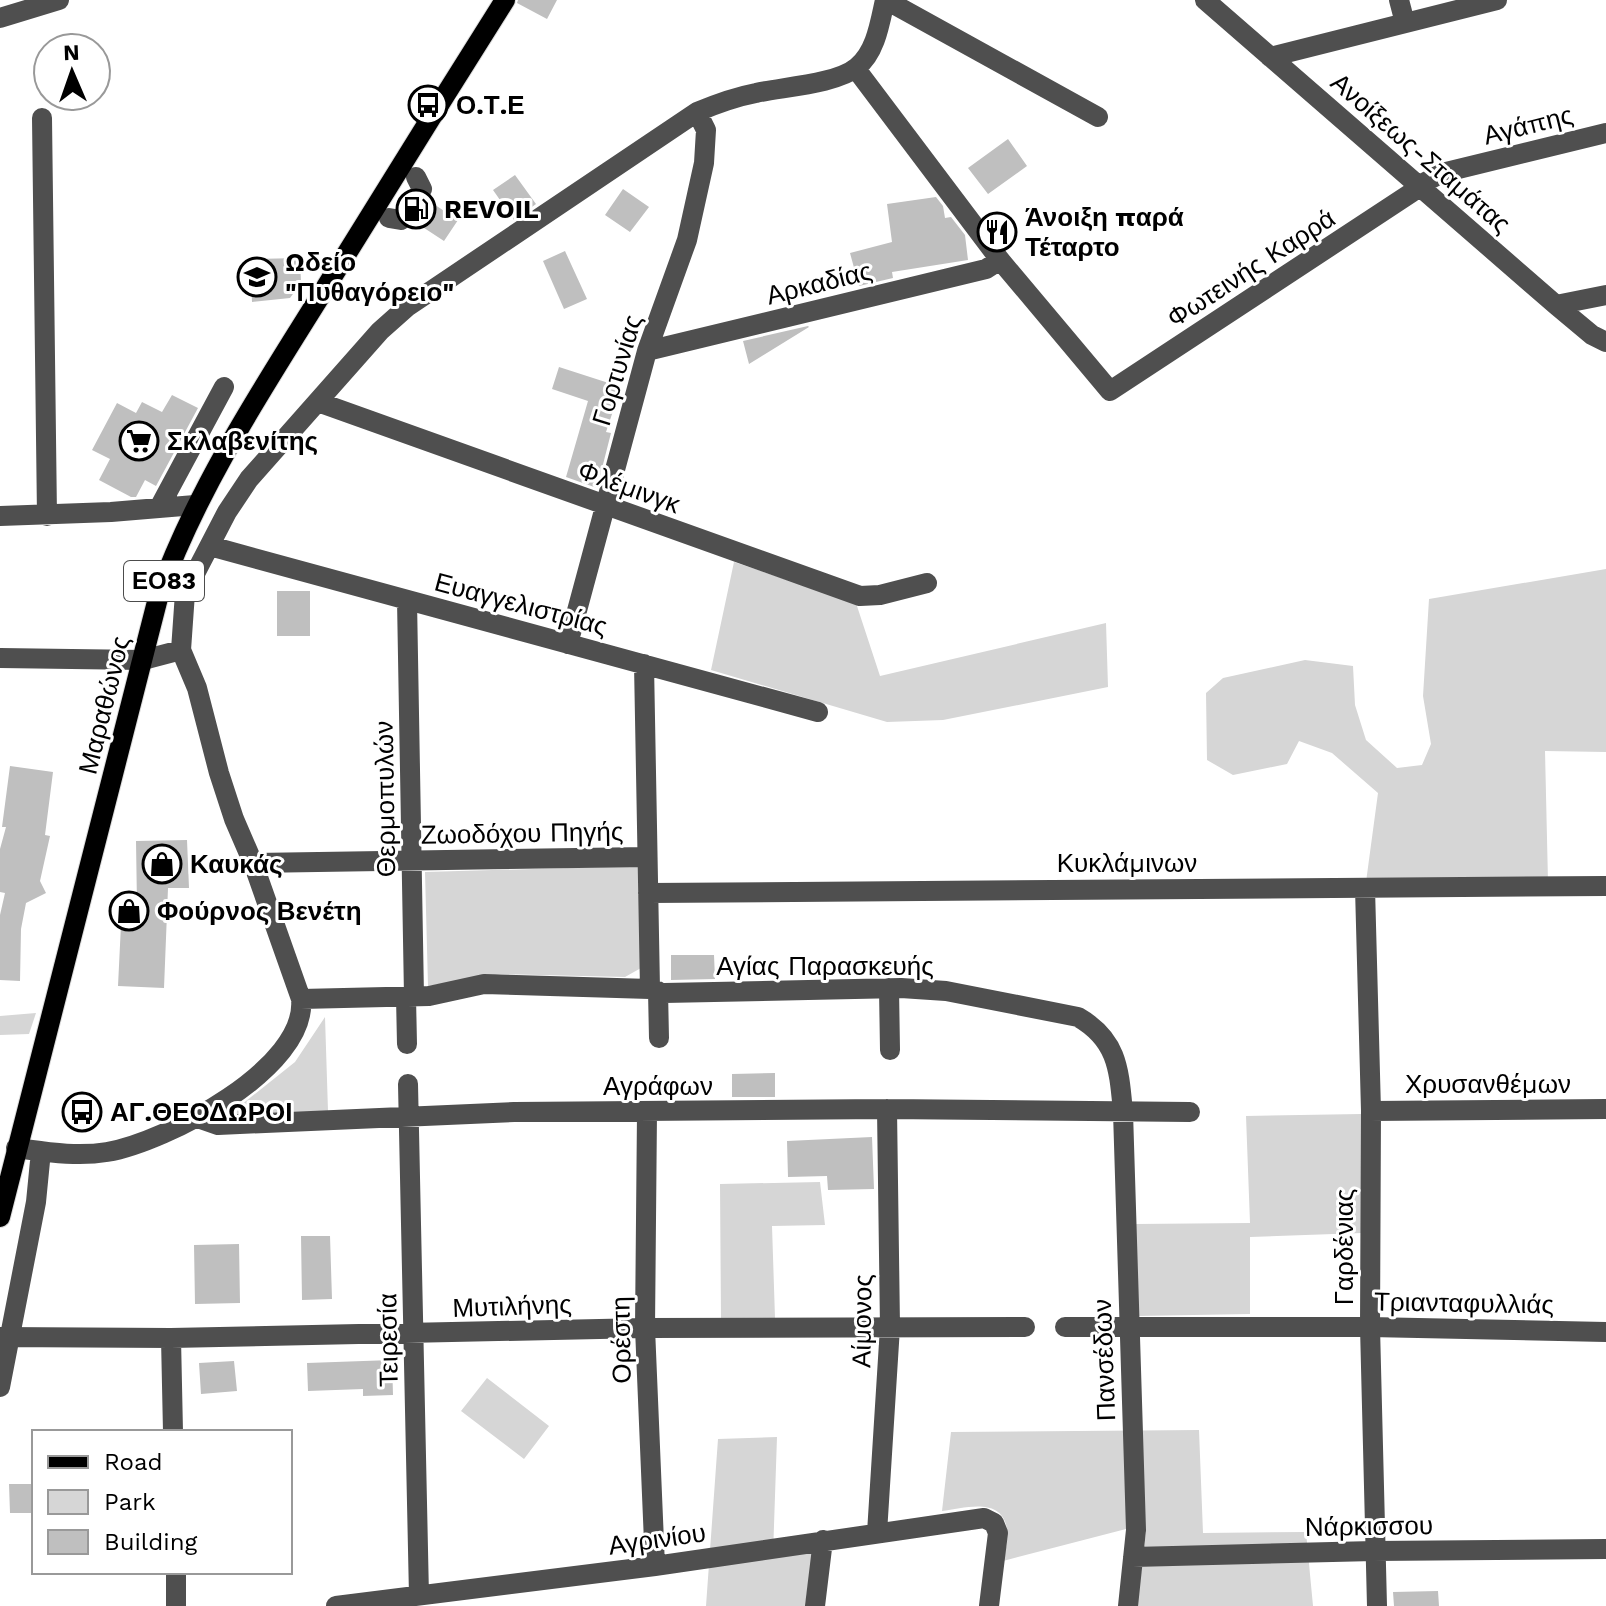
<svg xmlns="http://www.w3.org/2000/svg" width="1606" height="1606" font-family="'Work Sans',sans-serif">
  <rect width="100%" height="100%" fill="#fff"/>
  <!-- green -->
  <path fill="#d6d6d6" d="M 734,562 L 856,603 L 880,676 L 1106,623 L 1108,687 L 943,720 L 887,722 L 711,670 Z
    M 1606,569 L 1606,752 L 1545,751 L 1548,882 L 1366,882 L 1378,793 L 1332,753 L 1299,741 L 1287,764 L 1233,775 L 1207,760 L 1206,693 L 1223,678 L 1305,660 L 1353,666 L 1355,705 L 1366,740 L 1397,768 L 1422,765 L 1431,744 L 1423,696 L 1429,599 Z
    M 638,866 L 641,968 L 625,977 L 501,974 L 428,986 L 425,872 Z
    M 36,1013 L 29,1034 L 0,1035 L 0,1016 Z
    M 325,1017 L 328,1111 L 226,1117 L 295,1062 Z
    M 1361,1114 L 1362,1233 L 1250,1237 L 1250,1314 L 1137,1316 L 1135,1224 L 1250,1223 L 1246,1116 Z
    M 820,1182 L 825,1225 L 772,1226 L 775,1318 L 721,1319 L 720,1184 Z
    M 487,1378 L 549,1426 L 524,1459 L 461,1411 Z
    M 1199,1430 L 1203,1533 L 1306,1532 L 1313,1606 L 1137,1606 L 1146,1532 L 1126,1529 L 1003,1561 C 1005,1552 1009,1538 1007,1529 C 1002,1496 965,1508 942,1511 L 951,1432 Z
    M 777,1437 L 773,1555 L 813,1550 L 805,1606 L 706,1606 L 718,1439 Z"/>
  <!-- building -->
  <path fill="#bfbfbf" d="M 518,0 L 557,0 L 547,19 L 517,3 Z
    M 1008,139 L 1027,166 L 988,194 L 968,168 Z
    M 515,175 L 536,204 L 514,220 L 493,190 Z
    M 623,189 L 649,207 L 630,232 L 605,215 Z
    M 936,197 L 943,206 L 945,218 L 951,217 L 965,235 L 968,260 L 892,272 L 893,278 L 859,286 L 850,253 L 892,242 L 887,204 Z
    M 429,201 L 458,220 L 444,241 L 415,222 Z
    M 565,251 L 587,299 L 564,309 L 543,261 Z
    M 300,258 L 301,283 L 290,298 L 252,302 L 250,259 Z
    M 808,326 L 809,327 L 749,364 L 743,341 Z
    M 559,367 L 621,387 L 606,432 L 611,433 L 597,488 L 566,477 L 588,401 L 552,389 Z
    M 172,395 L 198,408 L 156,486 L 145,480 L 136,497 L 131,497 L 99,480 L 110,459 L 92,450 L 117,403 L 136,413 L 142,402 L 162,412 Z
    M 277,591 L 310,591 L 310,636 L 277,636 Z
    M 10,766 L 53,772 L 45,835 L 50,836 L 40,881 L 46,893 L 26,903 L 21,929 L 20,981 L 0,980 L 0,915 L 5,893 L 0,892 L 0,849 L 6,827 L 2,827 Z
    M 187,840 L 189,888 L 168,888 L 164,988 L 118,986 L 122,904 L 137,905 L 136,841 Z
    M 671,955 L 714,955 L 715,979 L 671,980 Z
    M 775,1073 L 775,1097 L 732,1097 L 732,1074 Z
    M 872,1137 L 874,1189 L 828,1190 L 827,1176 L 788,1177 L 787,1141 Z
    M 301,1236 L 330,1236 L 332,1299 L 302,1300 Z
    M 239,1244 L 240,1303 L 195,1304 L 194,1245 Z
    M 392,1360 L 393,1395 L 363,1396 L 363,1389 L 308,1391 L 307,1363 Z
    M 234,1361 L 237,1391 L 201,1394 L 199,1363 Z
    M 9,1484 L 34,1484 L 34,1513 L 10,1513 Z
    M 1438,1591 L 1439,1606 L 1394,1606 L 1393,1592 Z"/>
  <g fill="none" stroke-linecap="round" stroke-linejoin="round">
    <!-- major casing -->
    <g stroke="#dbdbdb" stroke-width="22">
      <path id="major" d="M 0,1217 L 159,594 C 198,487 261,391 321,295 C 382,196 443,98 505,0"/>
    </g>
    <!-- minor -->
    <path stroke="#4f4f4f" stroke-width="20" d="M 886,0 L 1098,117
      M 1205,0 L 1556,305 L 1592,335 L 1606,342
      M 1399,0 L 1405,23
      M 0,18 L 59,0
      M 1270,57 L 1497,0
      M 856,69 L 1000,260 L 1110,391 L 1411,193 L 1418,186 L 1442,173 L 1606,133
      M 42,118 L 47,516
      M 389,218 L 401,220 L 422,189 L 416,177
      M 1556,305 L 1606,295
      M 647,351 L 986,269 L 1000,260
      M 318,402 L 860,596 L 880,595 L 927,583
      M 159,508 L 224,387
      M 0,516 L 111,512 L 195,505
      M 210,546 L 818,712
      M 407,600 L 414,996
      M 568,644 L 647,351 L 687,240 L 704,163 L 706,130 L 697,112
      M 0,658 L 143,660 L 181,650 L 185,593 L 227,512 L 249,479 L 380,331 L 407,307 L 697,112 C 716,104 735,97 756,93 C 782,87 837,84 857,67 C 876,52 880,22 885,0
      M 644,664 L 650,989
      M 253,863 L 647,857
      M 1365,888 L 1371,1111 L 1370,1327 L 1377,1606
      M 648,893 L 1606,886
      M 889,988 L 890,1050
      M 658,991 L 659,1038
      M 406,997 L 407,1044
      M 301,999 L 429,996 L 484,984 L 650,989 L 664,993 L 901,988 L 946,991 L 1078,1017 C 1118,1040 1119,1070 1123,1112 L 1136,1530 L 1128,1606
      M 408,1084 L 419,1596
      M 1371,1111 L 1606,1109
      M 647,1112 L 645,1328 L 655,1566
      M 195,1117 L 218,1125 L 514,1112 L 887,1109 L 1190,1112
      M 16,1148 C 47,1152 77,1157 107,1152 C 166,1142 308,1068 301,999 L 253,863 L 234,819 L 219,773 L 197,688 L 181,650
      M 1065,1327 L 1370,1327 L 1606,1332
      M 0,1337 L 171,1338 L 645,1328 L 1025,1327
      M 171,1338 L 173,1432
      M 0,1387 L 36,1202 L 41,1151
      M 877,1533 L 890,1327 L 887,1109
      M 1133,1557 L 1374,1551 L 1606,1549
      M 176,1572 L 176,1606
      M 336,1606 L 655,1566 L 984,1518 L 994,1523 L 998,1533 L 989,1606
      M 815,1606 L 823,1540"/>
    <!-- major -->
    <use href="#major" stroke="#000" stroke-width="20"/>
  </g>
  <!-- icons -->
  <defs>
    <g id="bus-ring" transform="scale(2)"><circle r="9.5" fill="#fff" stroke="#000" stroke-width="1.5"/><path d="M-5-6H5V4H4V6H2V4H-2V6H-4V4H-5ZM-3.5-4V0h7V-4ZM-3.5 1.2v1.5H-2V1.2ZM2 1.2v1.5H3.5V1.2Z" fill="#000"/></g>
    <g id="fuel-ring" transform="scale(2)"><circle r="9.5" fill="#fff" stroke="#000" stroke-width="1.5"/><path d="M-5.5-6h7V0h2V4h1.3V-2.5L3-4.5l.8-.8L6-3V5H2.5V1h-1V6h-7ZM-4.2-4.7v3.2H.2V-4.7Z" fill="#000"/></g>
    <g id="restaurant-ring" transform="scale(2)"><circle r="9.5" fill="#fff" stroke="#000" stroke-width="1.5"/><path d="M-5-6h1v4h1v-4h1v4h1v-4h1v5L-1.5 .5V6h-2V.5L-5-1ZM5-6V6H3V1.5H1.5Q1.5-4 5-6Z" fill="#000"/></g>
    <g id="school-ring" transform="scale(2)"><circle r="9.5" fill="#fff" stroke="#000" stroke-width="1.5"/><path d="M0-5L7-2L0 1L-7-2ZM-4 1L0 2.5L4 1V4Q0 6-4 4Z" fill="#000"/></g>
    <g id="supermarket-ring" transform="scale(2)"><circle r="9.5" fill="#fff" stroke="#000" stroke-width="1.5"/><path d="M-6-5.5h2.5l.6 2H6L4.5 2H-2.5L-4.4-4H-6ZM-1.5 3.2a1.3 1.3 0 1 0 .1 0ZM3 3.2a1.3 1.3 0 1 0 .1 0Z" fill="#000"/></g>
    <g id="shop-ring" transform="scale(2)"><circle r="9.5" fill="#fff" stroke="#000" stroke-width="1.5"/><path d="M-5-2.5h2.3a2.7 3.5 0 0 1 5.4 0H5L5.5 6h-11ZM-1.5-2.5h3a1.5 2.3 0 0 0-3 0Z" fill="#000"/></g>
  </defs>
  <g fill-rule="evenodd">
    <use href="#bus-ring" x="428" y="105"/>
    <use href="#fuel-ring" x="416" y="209"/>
    <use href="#restaurant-ring" x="997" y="232"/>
    <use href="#school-ring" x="257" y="277"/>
    <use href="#supermarket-ring" x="139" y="441"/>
    <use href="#shop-ring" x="162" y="864"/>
    <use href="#shop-ring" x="129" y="911"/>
    <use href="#bus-ring" x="82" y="1112"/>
  </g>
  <g text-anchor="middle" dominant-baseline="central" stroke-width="6" stroke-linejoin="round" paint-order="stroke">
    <!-- shield labels -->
    <rect fill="#fff" stroke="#4c4c4c" stroke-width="2" x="124" y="561" width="80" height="40" rx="6"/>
    <g font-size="24" font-weight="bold" fill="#000">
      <text x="164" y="581">ΕΟ83</text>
    </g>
    <!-- poi labels -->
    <g font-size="26" font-weight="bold" fill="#000" stroke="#fff" text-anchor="start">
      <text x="456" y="105">Ο.Τ.Ε</text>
      <text x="444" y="209">REVOIL</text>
      <text x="1025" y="217">Άνοιξη παρά<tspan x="1025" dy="30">Τέταρτο</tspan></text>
      <text x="285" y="262">Ωδείο<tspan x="285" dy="30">"Πυθαγόρειο"</tspan></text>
      <text x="167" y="441">Σκλαβενίτης</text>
      <text x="190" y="864">Καυκάς</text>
      <text x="157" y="911">Φούρνος Βενέτη</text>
      <text x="110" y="1112">ΑΓ.ΘΕΟΔΩΡΟΙ</text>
    </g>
    <!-- street labels -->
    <g font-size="26" fill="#000" stroke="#fff">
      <text transform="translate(1528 125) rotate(-14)">Αγάπης</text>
      <text transform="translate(1421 153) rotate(41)">Ανοίξεως-Σταμάτας</text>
      <text transform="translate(1251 268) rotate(-33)">Φωτεινής Καρρά</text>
      <text transform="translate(819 283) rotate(-14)">Αρκαδίας</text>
      <text transform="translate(617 370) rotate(-73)">Γορτυνίας</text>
      <text transform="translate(629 487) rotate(20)">Φλέμινγκ</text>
      <text transform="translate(521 604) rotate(15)">Ευαγγελιστρίας</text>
      <text transform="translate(104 705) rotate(-76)">Μαραθώνος</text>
      <text transform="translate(385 799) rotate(-91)">Θερμοπυλών</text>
      <text transform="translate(522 833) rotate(-1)">Ζωοδόχου Πηγής</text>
      <text x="1127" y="863">Κυκλάμινων</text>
      <text x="825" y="966">Αγίας Παρασκευής</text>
      <text x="1488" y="1084">Χρυσανθέμων</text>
      <text x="658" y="1086">Αγράφων</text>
      <text transform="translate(1344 1247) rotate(-90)">Γαρδένιας</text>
      <text transform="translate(1464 1303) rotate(1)">Τριανταφυλλιάς</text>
      <text transform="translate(512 1306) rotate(-2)">Μυτιλήνης</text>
      <text transform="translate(862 1321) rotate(-89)">Αίμονος</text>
      <text transform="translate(388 1340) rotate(-91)">Τειρεσία</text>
      <text transform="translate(621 1340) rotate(-91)">Ορέστη</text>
      <text transform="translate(1104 1360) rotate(-92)">Πανσέδων</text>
      <text transform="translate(1369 1526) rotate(-1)">Νάρκισσου</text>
      <text transform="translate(657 1539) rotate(-8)">Αγρινίου</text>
    </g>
  </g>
  <!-- legend -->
  <rect x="32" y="1430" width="260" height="144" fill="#ffffff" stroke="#999999" stroke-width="2"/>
  <rect x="48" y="1456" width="40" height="12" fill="#000000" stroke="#999999" stroke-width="2"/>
  <text x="104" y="1470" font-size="24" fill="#000000">Road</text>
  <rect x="48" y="1490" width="40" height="24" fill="#d6d6d6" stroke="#999999" stroke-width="2"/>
  <text x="104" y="1510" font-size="24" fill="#000000">Park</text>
  <rect x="48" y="1530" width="40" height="24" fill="#bfbfbf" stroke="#999999" stroke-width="2"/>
  <text x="104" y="1550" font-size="24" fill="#000000">Building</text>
  <!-- north arrow -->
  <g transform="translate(72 72) rotate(358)"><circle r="38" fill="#ffffff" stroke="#999999" stroke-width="2"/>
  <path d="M0-6L14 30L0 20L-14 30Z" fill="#000000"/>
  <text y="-12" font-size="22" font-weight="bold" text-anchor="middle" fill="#000000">N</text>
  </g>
</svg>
